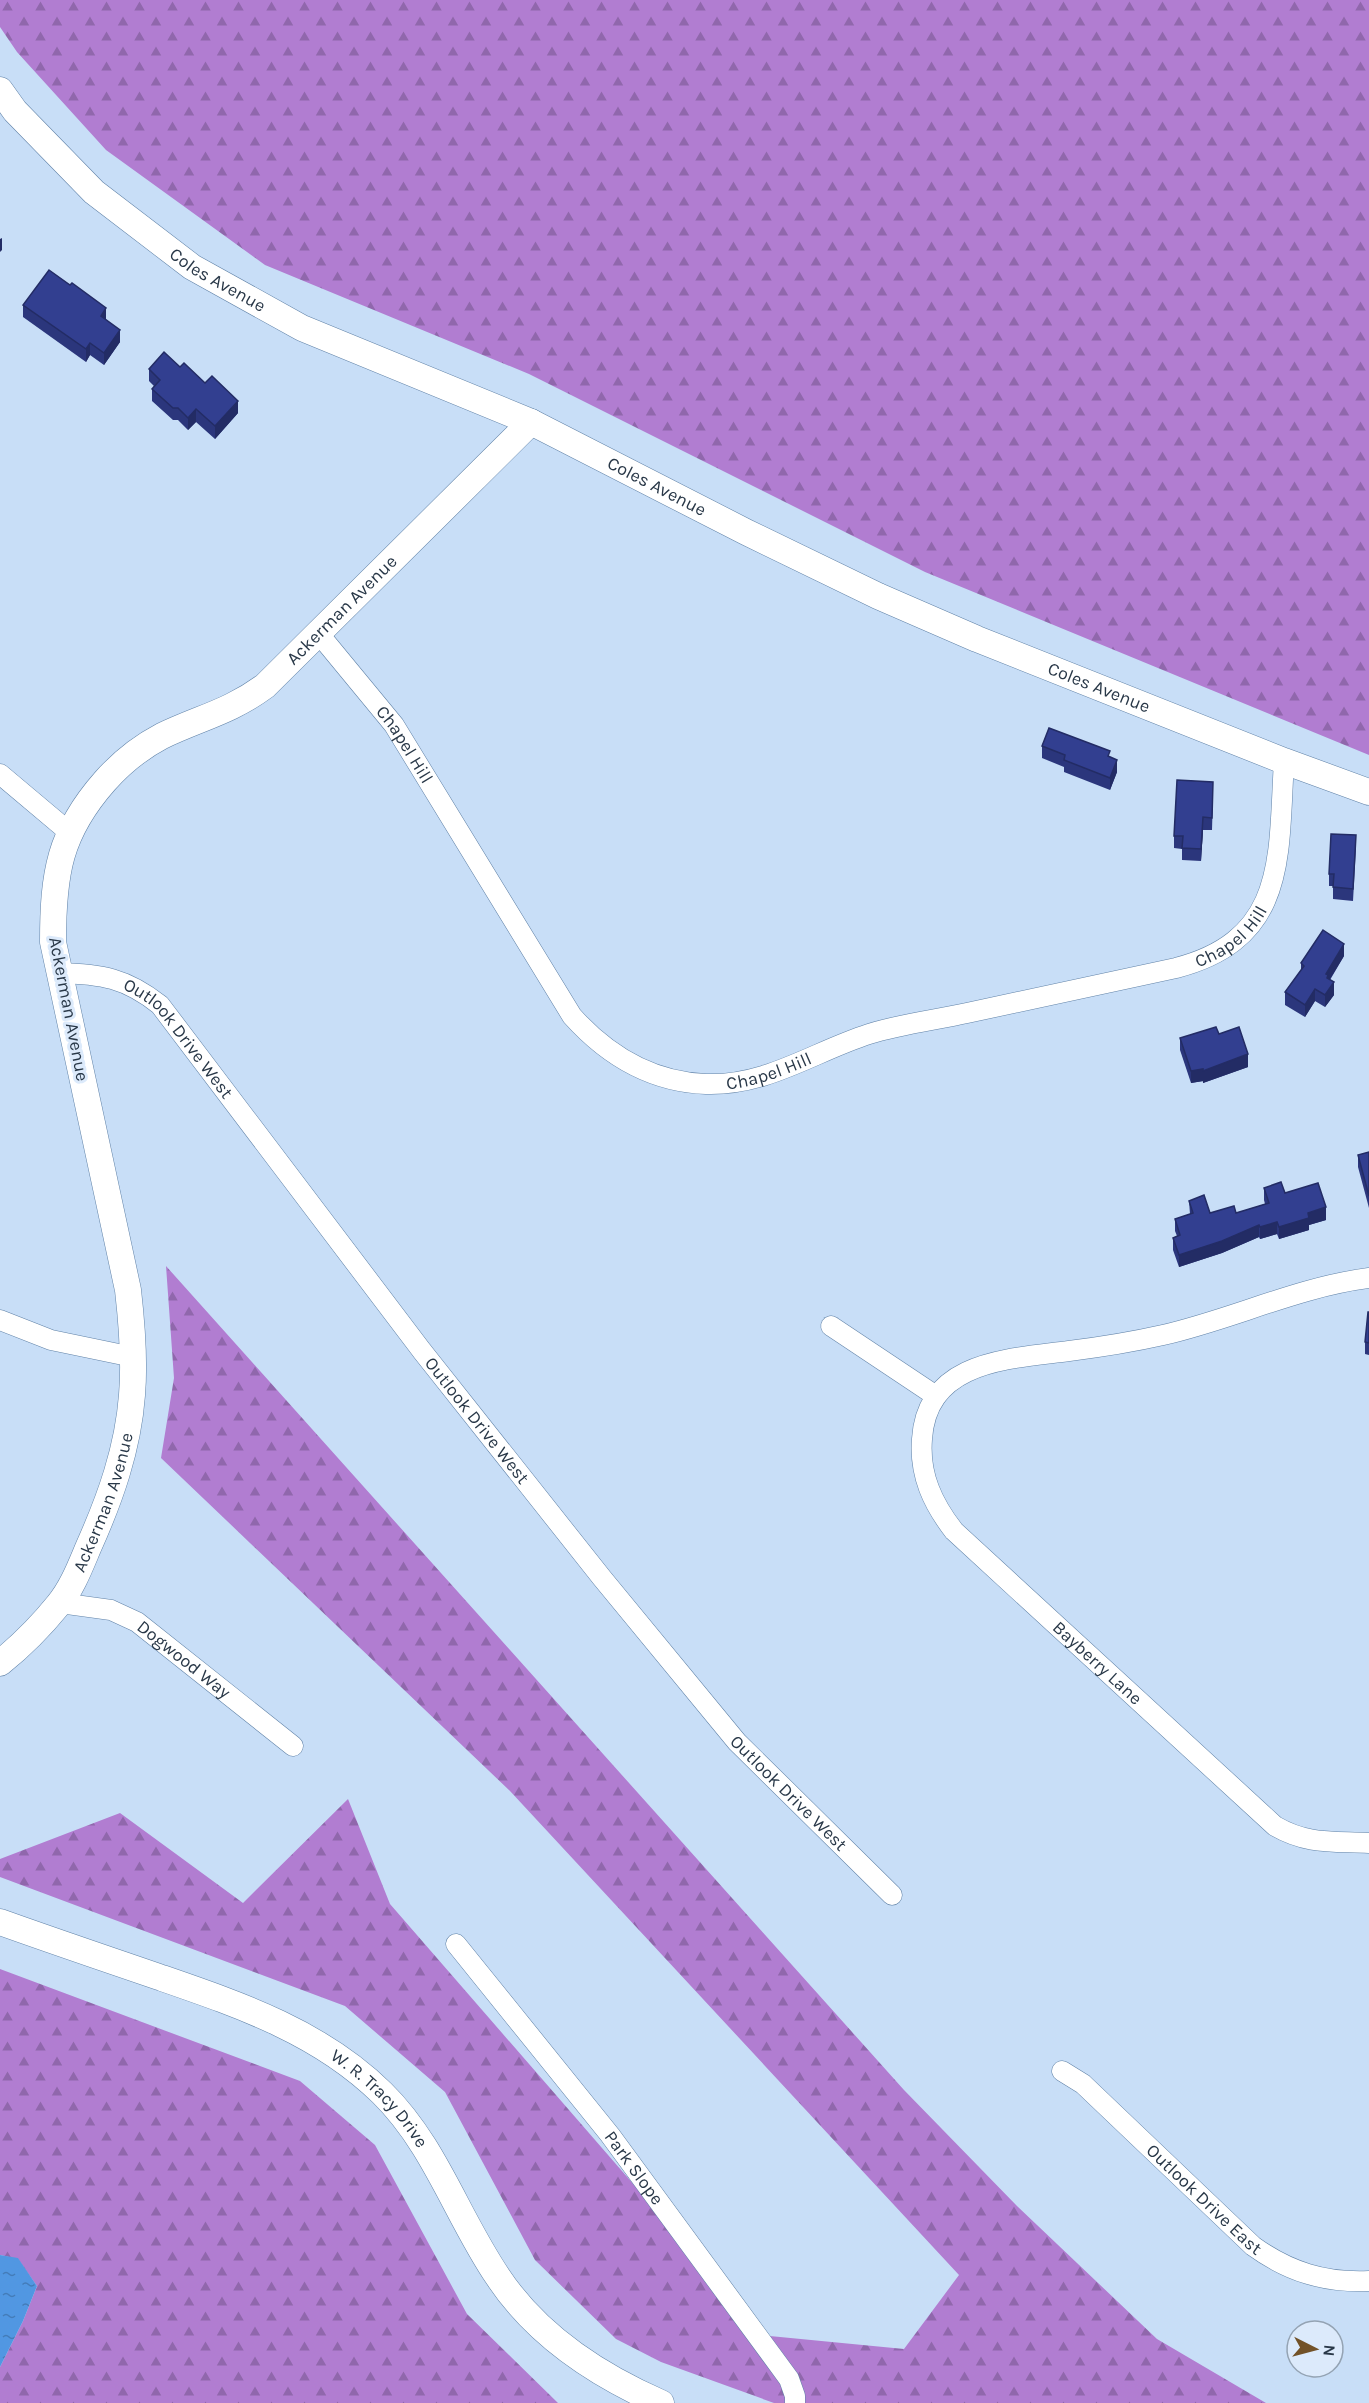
<svg xmlns="http://www.w3.org/2000/svg" width="1369" height="2403" font-family="Karla,sans-serif">
  <defs>
    <pattern id="forest-firs" width="22" height="20" patternUnits="userSpaceOnUse" patternTransform="scale(1.5)"><rect width="22" height="20" fill="#b17dd1"/><path d="M5 1l3.5 6h-7zM16 11l3.5 6h-7z" fill="#9067ac"/></pattern>
    <pattern id="water-ripples" width="26" height="14" patternUnits="userSpaceOnUse" patternTransform="scale(1.5)"><rect width="26" height="14" fill="#5197e2"/><path d="M2 4q2-2 4 0t4 0M15 11q2-2 4 0t4 0" fill="none" stroke="#437cb9"/></pattern>
  </defs>
  <rect width="100%" height="100%" fill="#c8def7"/>
  <!-- forest -->
  <path fill="url(#forest-firs)" d="M 0,0 L 1369,0 L 1369,755 L 925,572 L 529,374 L 265,265 L 106,150 L 17,52 L 0,27 Z
    M 166,1266 L 904,2090 L 1017,2206 L 1157,2339 L 1266,2403 L 774,2403 L 661,2362 L 616,2339 L 535,2260 L 445,2092 L 345,2006 L 0,1877 L 0,1859 L 120,1813 L 243,1903 L 348,1799 L 390,1904 L 648,2201 L 749,2334 L 904,2349 L 959,2275 L 510,1791 L 161,1458 L 174,1378 Z
    M 0,1969 L 300,2081 L 375,2145 L 467,2314 L 558,2403 L 0,2403 L 0,2367 L 23,2321 L 37,2286 L 18,2259 L 0,2255 Z"/>
  <!-- water -->
  <path fill="url(#water-ripples)" d="M 0,2255 L 18,2258 L 37,2286 L 23,2321 L 0,2367 Z"/>
  <g fill="none" stroke-linecap="round" stroke-linejoin="round">
    <!-- minor casing -->
    <g stroke="#6082a7" stroke-width="21">
      <g id="minor">
        <path id="s1" d="M 319,634 L 394,725 L 572,1016 C 607,1055 652,1082 706,1084 C 767,1086 813,1052 869,1034 C 900,1024 935,1020 967,1013 C 1036,998 1106,983 1176,968 C 1288,939 1278,856 1284,761"/>
        <path d="M 0,774 L 69,832"/>
        <path id="s2" d="M 58,973 C 102,974 126,978 160,1005 L 422,1351 L 602,1578 L 737,1742 L 892,1895"/>
        <path id="s3" d="M 1369,1278 C 1298,1287 1233,1319 1163,1335 C 1132,1342 1101,1347 1069,1351 C 1009,1359 927,1360 922,1439 C 919,1475 933,1504 954,1531 L 1275,1826 C 1308,1845 1333,1841 1369,1843"/>
        <path d="M 0,1320 L 51,1340 L 133,1357"/>
        <path d="M 831,1326 L 936,1396"/>
        <path id="s4" d="M 60,1603 L 111,1610 L 137,1622 L 293,1746"/>
        <path id="s5" d="M 456,1944 L 610,2135 L 789,2379 L 795,2396 L 795,2403"/>
        <path id="s6" d="M 1062,2071 L 1083,2084 L 1253,2246 C 1289,2272 1325,2283 1369,2281"/>
      </g>
    </g>
    <!-- tertiary casing -->
    <g stroke="#6082a7" stroke-width="27">
      <g id="tertiary">
        <path id="s7" d="M 0,90 L 15,111 L 94,192 L 192,267 L 302,328 L 531,422 L 746,532 L 878,596 L 977,639 L 1284,761 L 1369,792"/>
        <path id="s8" d="M 0,1663 C 21,1646 41,1626 58,1605 C 72,1588 80,1567 88,1548 C 110,1499 128,1449 132,1395 C 135,1360 132,1325 128,1290 L 53,942 C 53,874 59,833 105,781 C 121,763 141,747 162,736 C 199,718 230,712 265,686 L 531,422"/>
        <path id="s9" d="M 0,1922 C 53,1941 106,1959 159,1977 C 240,2005 320,2032 382,2093 C 435,2145 457,2217 498,2277 C 537,2336 597,2375 661,2403"/>
      </g>
    </g>
    <!-- minor -->
    <use href="#minor" stroke="#fff" stroke-width="20"/>
    <!-- tertiary -->
    <use href="#tertiary" stroke="#fff" stroke-width="26"/>
  </g>
  <!-- wall -->
  <path fill="#2b367c" d="M 23,305 L 106,320 L 120,342 L 104,365 L 90,355 L 86,362 L 23,317 Z
    M 180,367 L 238,413 L 215,439 L 196,422 L 188,430 L 178,420 L 173,420 L 152,401 L 152,389 L 154,386 L 149,381 L 149,369 Z
    M 1042,746 L 1117,772 L 1110,790 L 1064,772 L 1064,767 L 1042,758 Z
    M 1213,795 L 1212,830 L 1203,830 L 1201,861 L 1182,860 L 1182,849 L 1174,848 L 1174,836 Z
    M 1356,847 L 1353,901 L 1333,899 L 1333,886 L 1329,886 L 1329,874 Z
    M 1344,956 L 1330,980 L 1334,995 L 1325,1007 L 1315,1001 L 1305,1017 L 1285,1005 L 1285,992 L 1301,970 L 1301,963 Z
    M 1219,1034 L 1248,1067 L 1203,1083 L 1203,1081 L 1191,1083 L 1180,1050 L 1180,1038 Z
    M 1369,1152 L 1369,1208 L 1358,1167 L 1358,1155 Z
    M 1264,1188 L 1285,1193 L 1326,1220 L 1309,1225 L 1309,1230 L 1279,1239 L 1277,1234 L 1260,1239 L 1259,1237 L 1222,1253 L 1179,1267 L 1173,1250 L 1173,1238 L 1177,1236 L 1175,1231 L 1175,1219 L 1190,1214 L 1189,1201 L 1210,1213 L 1236,1213 L 1265,1204 L 1264,1200 Z
    M 1369,1312 L 1369,1355 L 1365,1354 L 1365,1342 Z"/>
  <!-- shaded-wall -->
  <path fill="#232c65" d="M 2,238 L 2,250 L 0,252 L 0,239 Z
    M 106,308 L 106,320 L 101,316 Z
    M 120,330 L 120,342 L 104,365 L 104,353 Z
    M 90,343 L 90,355 L 86,362 L 86,349 Z
    M 238,401 L 238,413 L 215,439 L 215,426 Z
    M 196,409 L 196,422 L 188,430 L 188,418 Z
    M 1117,760 L 1117,772 L 1110,790 L 1110,778 Z
    M 1203,817 L 1203,830 L 1201,861 L 1201,849 Z
    M 1344,944 L 1344,956 L 1328,982 L 1326,974 Z
    M 1334,982 L 1334,995 L 1325,1007 L 1325,995 Z
    M 1315,989 L 1315,1001 L 1305,1017 L 1305,1005 Z
    M 1248,1054 L 1248,1067 L 1203,1083 L 1203,1071 Z
    M 1203,1069 L 1203,1081 L 1191,1083 L 1191,1071 Z
    M 1326,1207 L 1326,1220 L 1309,1225 L 1309,1230 L 1279,1239 L 1279,1227 L 1308,1213 Z
    M 1277,1222 L 1277,1234 L 1260,1239 L 1260,1227 Z
    M 1259,1225 L 1259,1237 L 1222,1253 L 1179,1267 L 1179,1255 Z"/>
  <!-- building -->
  <path fill="#323f90" stroke="#232c65" stroke-width="1.5" d="M 49,270 L 70,285 L 72,283 L 106,308 L 101,316 L 120,330 L 104,353 L 90,343 L 86,349 L 23,305 Z
    M 164,352 L 180,367 L 184,363 L 205,383 L 212,376 L 238,401 L 215,426 L 196,409 L 188,418 L 178,408 L 173,408 L 152,389 L 160,380 L 149,369 Z
    M 1049,728 L 1110,751 L 1108,756 L 1117,760 L 1110,778 L 1064,760 L 1065,755 L 1042,746 Z
    M 1177,780 L 1213,782 L 1212,818 L 1203,817 L 1201,849 L 1182,848 L 1183,836 L 1174,836 Z
    M 1331,834 L 1356,835 L 1353,889 L 1333,887 L 1334,874 L 1329,874 Z
    M 1323,930 L 1344,944 L 1326,974 L 1328,975 L 1327,978 L 1334,982 L 1325,995 L 1315,989 L 1305,1005 L 1285,992 L 1304,966 L 1301,963 Z
    M 1216,1027 L 1219,1034 L 1239,1027 L 1248,1054 L 1203,1071 L 1203,1069 L 1191,1071 L 1180,1038 Z
    M 1369,1152 L 1369,1196 L 1358,1155 Z
    M 1281,1182 L 1285,1193 L 1318,1183 L 1326,1207 L 1308,1213 L 1309,1218 L 1279,1227 L 1277,1222 L 1260,1227 L 1259,1225 L 1222,1241 L 1179,1255 L 1173,1238 L 1180,1235 L 1175,1219 L 1193,1213 L 1189,1201 L 1204,1195 L 1210,1213 L 1234,1206 L 1236,1213 L 1269,1203 L 1264,1188 Z
    M 1368,1312 L 1369,1312 L 1369,1343 L 1365,1342 Z"/>
  <g text-anchor="middle" dominant-baseline="central" stroke-width="6" stroke-linejoin="round" paint-order="stroke">
    <!-- street labels -->
    <g font-size="18" fill="#293848" stroke="#dceafb">
      <text stroke="none"><textPath href="#s7" startOffset="291">Coles Avenue</textPath></text>
      <text stroke="none"><textPath href="#s7" startOffset="777">Coles Avenue</textPath></text>
      <text stroke="none"><textPath href="#s8" startOffset="1238">Ackerman Avenue</textPath></text>
      <text stroke="none"><textPath href="#s7" startOffset="1263">Coles Avenue</textPath></text>
      <text stroke="none"><textPath href="#s1" startOffset="140">Chapel Hill</textPath></text>
      <text stroke="none"><textPath href="#s1" startOffset="1164">Chapel Hill</textPath></text>
      <text transform="translate(69 1009) rotate(79)">Ackerman Avenue</text>
      <text stroke="none"><textPath href="#s2" startOffset="146">Outlook Drive West</textPath></text>
      <text stroke="none"><textPath href="#s1" startOffset="678">Chapel Hill</textPath></text>
      <text stroke="none"><textPath href="#s2" startOffset="632">Outlook Drive West</textPath></text>
      <text stroke="none"><textPath href="#s8" startOffset="195">Ackerman Avenue</textPath></text>
      <text stroke="none"><textPath href="#s4" startOffset="140">Dogwood Way</textPath></text>
      <text stroke="none"><textPath href="#s3" startOffset="794">Bayberry Lane</textPath></text>
      <text stroke="none"><textPath href="#s2" startOffset="1118">Outlook Drive West</textPath></text>
      <text stroke="none"><textPath href="#s9" startOffset="424">W. R. Tracy Drive</textPath></text>
      <text stroke="none"><textPath href="#s5" startOffset="286">Park Slope</textPath></text>
      <text stroke="none"><textPath href="#s6" startOffset="192">Outlook Drive East</textPath></text>
    </g>
  </g>
  <!-- north arrow -->
  <g transform="translate(1315 2349) rotate(96)"><circle r="28" fill="#dceafb" stroke="#94a3b3" stroke-width="1.5"/>
  <path d="M0-4.5L10 22L0 15L-10 22Z" fill="#725228"/>
  <text y="-9" font-size="16" font-weight="bold" text-anchor="middle" fill="#293848">N</text>
  </g>
</svg>
